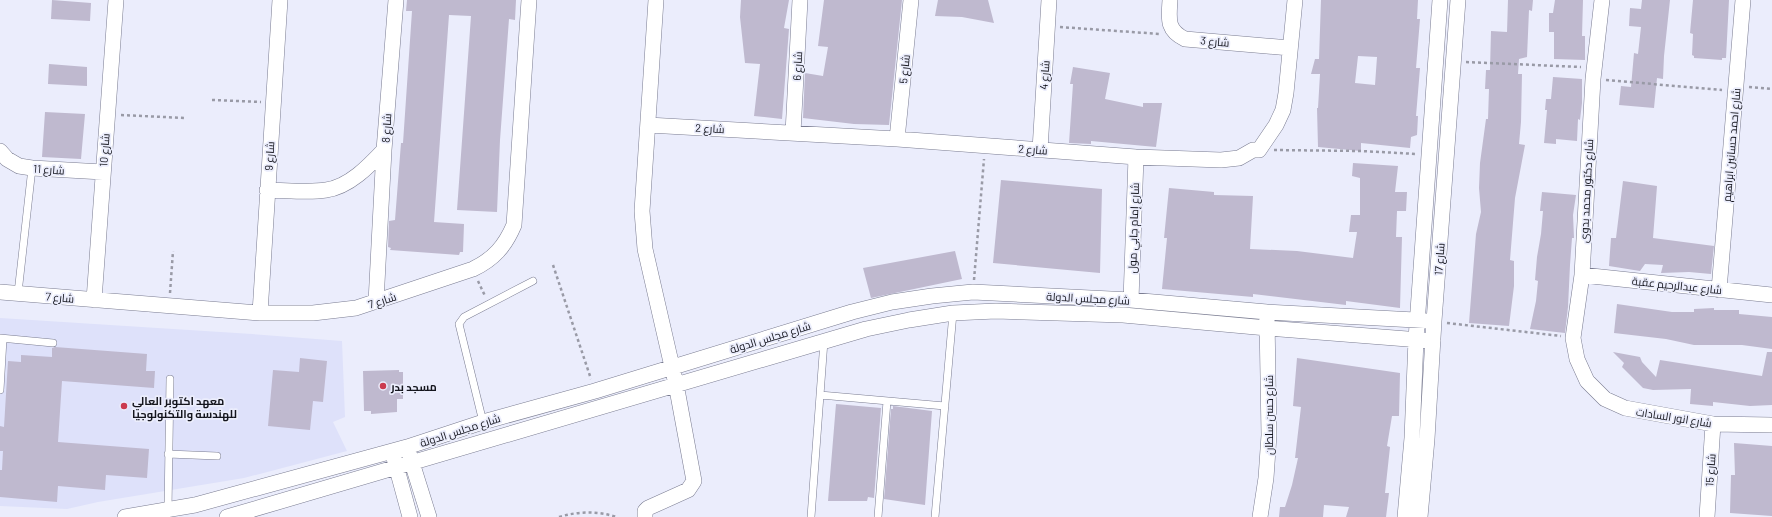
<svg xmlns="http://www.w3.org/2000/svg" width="1772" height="517" font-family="Barlow,Cairo,sans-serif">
  <rect width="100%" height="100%" fill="#ebedfc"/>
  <!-- built -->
  <path fill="#dee1fa" d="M 0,318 L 252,334 L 342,341 L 345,417 L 333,422 L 347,451 L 244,478 L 98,502 L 67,509 L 0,506 Z"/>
  <!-- building -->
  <path fill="#bfb9cf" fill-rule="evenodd" d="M 52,0 L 91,3 L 90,21 L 51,19 Z
    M 407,0 L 516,0 L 515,20 L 509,19 L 500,140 L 497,212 L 457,210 L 471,16 L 449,15 L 434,222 L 464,224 L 463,252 L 460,252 L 459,255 L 390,250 L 391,248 L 388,247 L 389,221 L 395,220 L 401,143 L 403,143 L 412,11 L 406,11 Z
    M 741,0 L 789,0 L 784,28 L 789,29 L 782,119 L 754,116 L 760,64 L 745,63 L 740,17 Z
    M 824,0 L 902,0 L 889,125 L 854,124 L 803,118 L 805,73 L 823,76 L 828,47 L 818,46 Z
    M 938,0 L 988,0 L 994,23 L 962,17 L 935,16 Z
    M 1321,0 L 1418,0 L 1417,19 L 1420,19 L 1416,68 L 1420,68 L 1416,116 L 1418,116 L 1417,135 L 1411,137 L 1410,148 L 1361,143 L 1361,151 L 1318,147 L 1317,108 L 1318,108 L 1320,74 L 1311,74 L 1315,59 L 1319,59 ZM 1358,56 L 1377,57 L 1375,85 L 1355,83 Z
    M 1508,0 L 1533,0 L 1532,11 L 1529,10 L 1527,57 L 1519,59 L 1518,74 L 1522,74 L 1521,122 L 1519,144 L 1525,145 L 1515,198 L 1510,260 L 1514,261 L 1514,286 L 1509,326 L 1469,323 L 1476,234 L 1481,212 L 1479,188 L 1480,163 L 1486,119 L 1488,119 L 1489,89 L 1485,89 L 1486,70 L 1490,70 L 1491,31 L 1507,32 Z
    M 1555,0 L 1583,0 L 1582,36 L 1585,36 L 1585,60 L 1554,59 L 1554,32 L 1549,32 L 1549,13 L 1553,13 Z
    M 1642,0 L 1670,0 L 1664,56 L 1663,79 L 1657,78 L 1654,108 L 1619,105 L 1621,86 L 1631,87 L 1634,53 L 1638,54 L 1641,27 L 1629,26 L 1630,8 L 1641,9 Z
    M 1693,0 L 1729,0 L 1726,58 L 1722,58 L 1722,60 L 1694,58 L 1694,56 L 1692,55 L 1693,34 L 1690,33 Z
    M 49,64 L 87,67 L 87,86 L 48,84 Z
    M 1073,67 L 1110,73 L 1105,99 L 1143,107 L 1143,103 L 1162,103 L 1156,147 L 1091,141 L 1091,144 L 1069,143 L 1073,84 L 1070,84 Z
    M 1553,77 L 1582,79 L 1582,103 L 1580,120 L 1578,119 L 1577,141 L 1556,139 L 1556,144 L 1544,143 L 1547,110 L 1545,110 L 1546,99 L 1551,99 Z
    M 45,112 L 85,114 L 81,159 L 42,157 Z
    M 1353,163 L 1398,166 L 1395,192 L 1407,192 L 1406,211 L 1397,211 L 1396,237 L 1402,237 L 1400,308 L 1346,301 L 1346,305 L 1253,294 L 1253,297 L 1162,289 L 1167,238 L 1164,238 L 1169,188 L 1214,192 L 1214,195 L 1253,196 L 1250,249 L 1297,251 L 1353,258 L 1357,232 L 1349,232 L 1351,215 L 1360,215 L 1360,178 L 1352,176 Z
    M 1001,180 L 1102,189 L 1100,273 L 993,263 Z
    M 1623,181 L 1657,186 L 1653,238 L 1714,246 L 1711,274 L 1689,272 L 1661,273 L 1663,265 L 1645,264 L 1640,271 L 1609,266 L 1611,238 L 1616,238 Z
    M 1542,192 L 1576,195 L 1573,215 L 1574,238 L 1572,238 L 1570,265 L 1568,307 L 1565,333 L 1530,329 L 1536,301 L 1538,281 L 1535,280 L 1537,257 L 1541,234 L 1543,211 L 1540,211 Z
    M 955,251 L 962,279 L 871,298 L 863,268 Z
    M 1617,304 L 1672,312 L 1694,312 L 1694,309 L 1714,308 L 1714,310 L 1739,310 L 1739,314 L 1772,317 L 1772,349 L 1742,345 L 1694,345 L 1666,339 L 1614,333 Z
    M 55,347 L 147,354 L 146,371 L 155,371 L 154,388 L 62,381 L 58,442 L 149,449 L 147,478 L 106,475 L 105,490 L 58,486 L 57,502 L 0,497 L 0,470 L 2,470 L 3,451 L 0,451 L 0,426 L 4,427 L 8,361 L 21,362 L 21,355 L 52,357 L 52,348 Z
    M 1613,352 L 1640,357 L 1642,362 L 1656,377 L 1660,360 L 1762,376 L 1767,352 L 1772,352 L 1772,405 L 1750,406 L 1713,402 L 1713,406 L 1690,404 L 1691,389 L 1653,390 L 1643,388 L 1622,367 L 1624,363 Z
    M 300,358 L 327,361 L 323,402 L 313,401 L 310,430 L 268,426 L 273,370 L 299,372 Z
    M 1297,358 L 1400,373 L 1399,416 L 1392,416 L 1387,446 L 1390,447 L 1385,493 L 1389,493 L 1386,517 L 1346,517 L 1349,507 L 1324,505 L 1323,517 L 1279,517 L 1280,507 L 1285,507 L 1292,485 L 1298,458 L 1295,458 L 1301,407 L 1293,406 Z
    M 399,370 L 399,372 L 403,372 L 403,399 L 397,399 L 397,412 L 371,414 L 371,411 L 364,411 L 363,371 Z
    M 836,404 L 881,408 L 874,498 L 868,497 L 867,501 L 828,501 Z
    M 893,406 L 932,411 L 925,505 L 884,499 L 891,409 L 893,409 Z
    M 1734,443 L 1772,446 L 1772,516 L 1730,513 L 1731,475 L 1735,475 Z"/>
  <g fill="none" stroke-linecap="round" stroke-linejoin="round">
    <!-- service casing -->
    <g stroke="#7a7c91" stroke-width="8">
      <path id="service" d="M 18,293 L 32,168
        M 0,338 L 53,343
        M 0,390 L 3,339
        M 820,395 L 945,406
        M 483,422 L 459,324 L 464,317 L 533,281
        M 168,454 L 217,456
        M 168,510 L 170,379
        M 811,517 L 824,341
        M 878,517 L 887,401
        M 935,517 L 953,313"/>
    </g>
    <!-- minor casing -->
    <g stroke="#7a7c91" stroke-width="16">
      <path id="minor" d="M 1170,0 C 1169,18 1166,30 1185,39 L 1290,48
        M 1602,0 L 1593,79 L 1582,275 L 1573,338 L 1577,359 L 1587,381 L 1605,399 L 1625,408 L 1713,424 L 1772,425
        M 648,125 L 897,139 L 1136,157 L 1221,160 L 1239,158 L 1253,150 L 1259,150 L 1276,125 L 1283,110 L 1286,93 L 1295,0
        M 793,133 L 800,0
        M 897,139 L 911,0
        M 1040,150 L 1049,0
        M 0,151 L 7,159 L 19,166 L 32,168 L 103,172
        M 267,190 C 285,190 309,193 326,190 C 349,187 369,166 384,150 L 396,0
        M 1582,275 L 1772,295
        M 1719,290 L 1743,0
        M 0,292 L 260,313 L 313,313 L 356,308 L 473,269 C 494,259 505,246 514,225 L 529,0
        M 94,300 L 116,0
        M 1131,300 L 1136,157
        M 376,302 L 384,150
        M 260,313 L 280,0
        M 409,453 L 429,517
        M 394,458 L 410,517
        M 125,517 L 195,505 L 407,447 L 483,422 L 595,391 L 852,312 L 892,302 L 932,296 L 973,292 L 1131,300 L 1267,312 L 1434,321
        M 227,517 L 866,329 L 909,320 L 953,313 L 996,311 L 1123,315 L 1267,328 L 1433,341
        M 645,517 L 645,511 L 648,508 L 688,490 L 694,481 L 676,384 L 645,249 L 642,211 L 656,0
        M 1260,517 L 1266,478 L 1269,435 L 1267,319
        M 1405,517 L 1412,438 L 1416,339 L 1440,0
        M 1420,517 L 1427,439 L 1434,321 L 1458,0
        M 1707,517 L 1713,424"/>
    </g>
    <!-- path -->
    <path stroke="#999aa6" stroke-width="2.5" stroke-dasharray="3 3" stroke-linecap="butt" d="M 1060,27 L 1160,34
      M 1466,62 L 1581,67
      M 1606,80 L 1722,90
      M 1749,87 L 1772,89
      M 212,100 L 261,102
      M 121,115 L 185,118
      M 1274,150 L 1361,151 L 1417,154
      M 553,265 L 591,379
      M 974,280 L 984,159
      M 478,281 L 485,296
      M 170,293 L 173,251
      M 1447,323 L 1561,336
      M 559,517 C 579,511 597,511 617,517"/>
    <!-- service -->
    <use href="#service" stroke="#fff" stroke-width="7"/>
    <!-- minor -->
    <use href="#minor" stroke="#fff" stroke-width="15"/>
  </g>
  <!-- markers -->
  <g fill="#cb3a4e" stroke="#ebedfc" stroke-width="1.5">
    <circle cx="383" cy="386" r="4"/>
    <circle cx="124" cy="406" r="4"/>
  </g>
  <g text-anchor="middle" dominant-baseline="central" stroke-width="3.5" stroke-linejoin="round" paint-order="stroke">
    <!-- street labels -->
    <g font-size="11" fill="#14151d" stroke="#ebedfc">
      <text transform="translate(1215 41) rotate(5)">شارع 3</text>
      <text transform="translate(797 66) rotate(-87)">شارع 6</text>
      <text transform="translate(904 69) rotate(-84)">شارع 5</text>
      <text transform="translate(1044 75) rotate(-86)">شارع 4</text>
      <text transform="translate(386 128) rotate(-86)">شارع 8</text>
      <text transform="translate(710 128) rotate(3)">شارع 2</text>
      <text transform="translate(1731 145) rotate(-85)">شارع احمد حسانين ابراهيم</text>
      <text transform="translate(1033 149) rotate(4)">شارع 2</text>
      <text transform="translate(104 150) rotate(-86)">شارع 10</text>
      <text transform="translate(269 156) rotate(-86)">شارع 9</text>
      <text transform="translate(49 169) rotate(4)">شارع 11</text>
      <text transform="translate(1586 191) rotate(-87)">شارع دكتور محمد بدوى</text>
      <text transform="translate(1133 228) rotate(-88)">شارع إمام جابي مول</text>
      <text transform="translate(1439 259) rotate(-86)">شارع 17</text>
      <text transform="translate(1677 285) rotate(6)">شارع عبدالرحيم عقبة</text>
      <text transform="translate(60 297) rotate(5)">شارع 7</text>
      <text transform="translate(1088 298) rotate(3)">شارع مجلس الدولة</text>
      <text transform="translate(382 300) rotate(-18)">شارع 7</text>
      <text transform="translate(770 337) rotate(-17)">شارع مجلس الدولة</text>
      <text transform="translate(1268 415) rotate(-90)">شارع حسن سلطان</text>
      <text transform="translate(1674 417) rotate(9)">شارع انور السادات</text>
      <text transform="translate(460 430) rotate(-18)">شارع مجلس الدولة</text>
      <text transform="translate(1710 470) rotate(-86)">شارع 15</text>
    </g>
    <!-- poi labels -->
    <g font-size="11" font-weight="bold" fill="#14151d" stroke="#ebedfc" text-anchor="start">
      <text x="391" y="386">مسجد بدر</text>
      <text x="132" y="400">معهد اكتوبر العالي<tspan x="132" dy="13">للهندسة والتكنولوجيا</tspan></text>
    </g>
  </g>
</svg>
